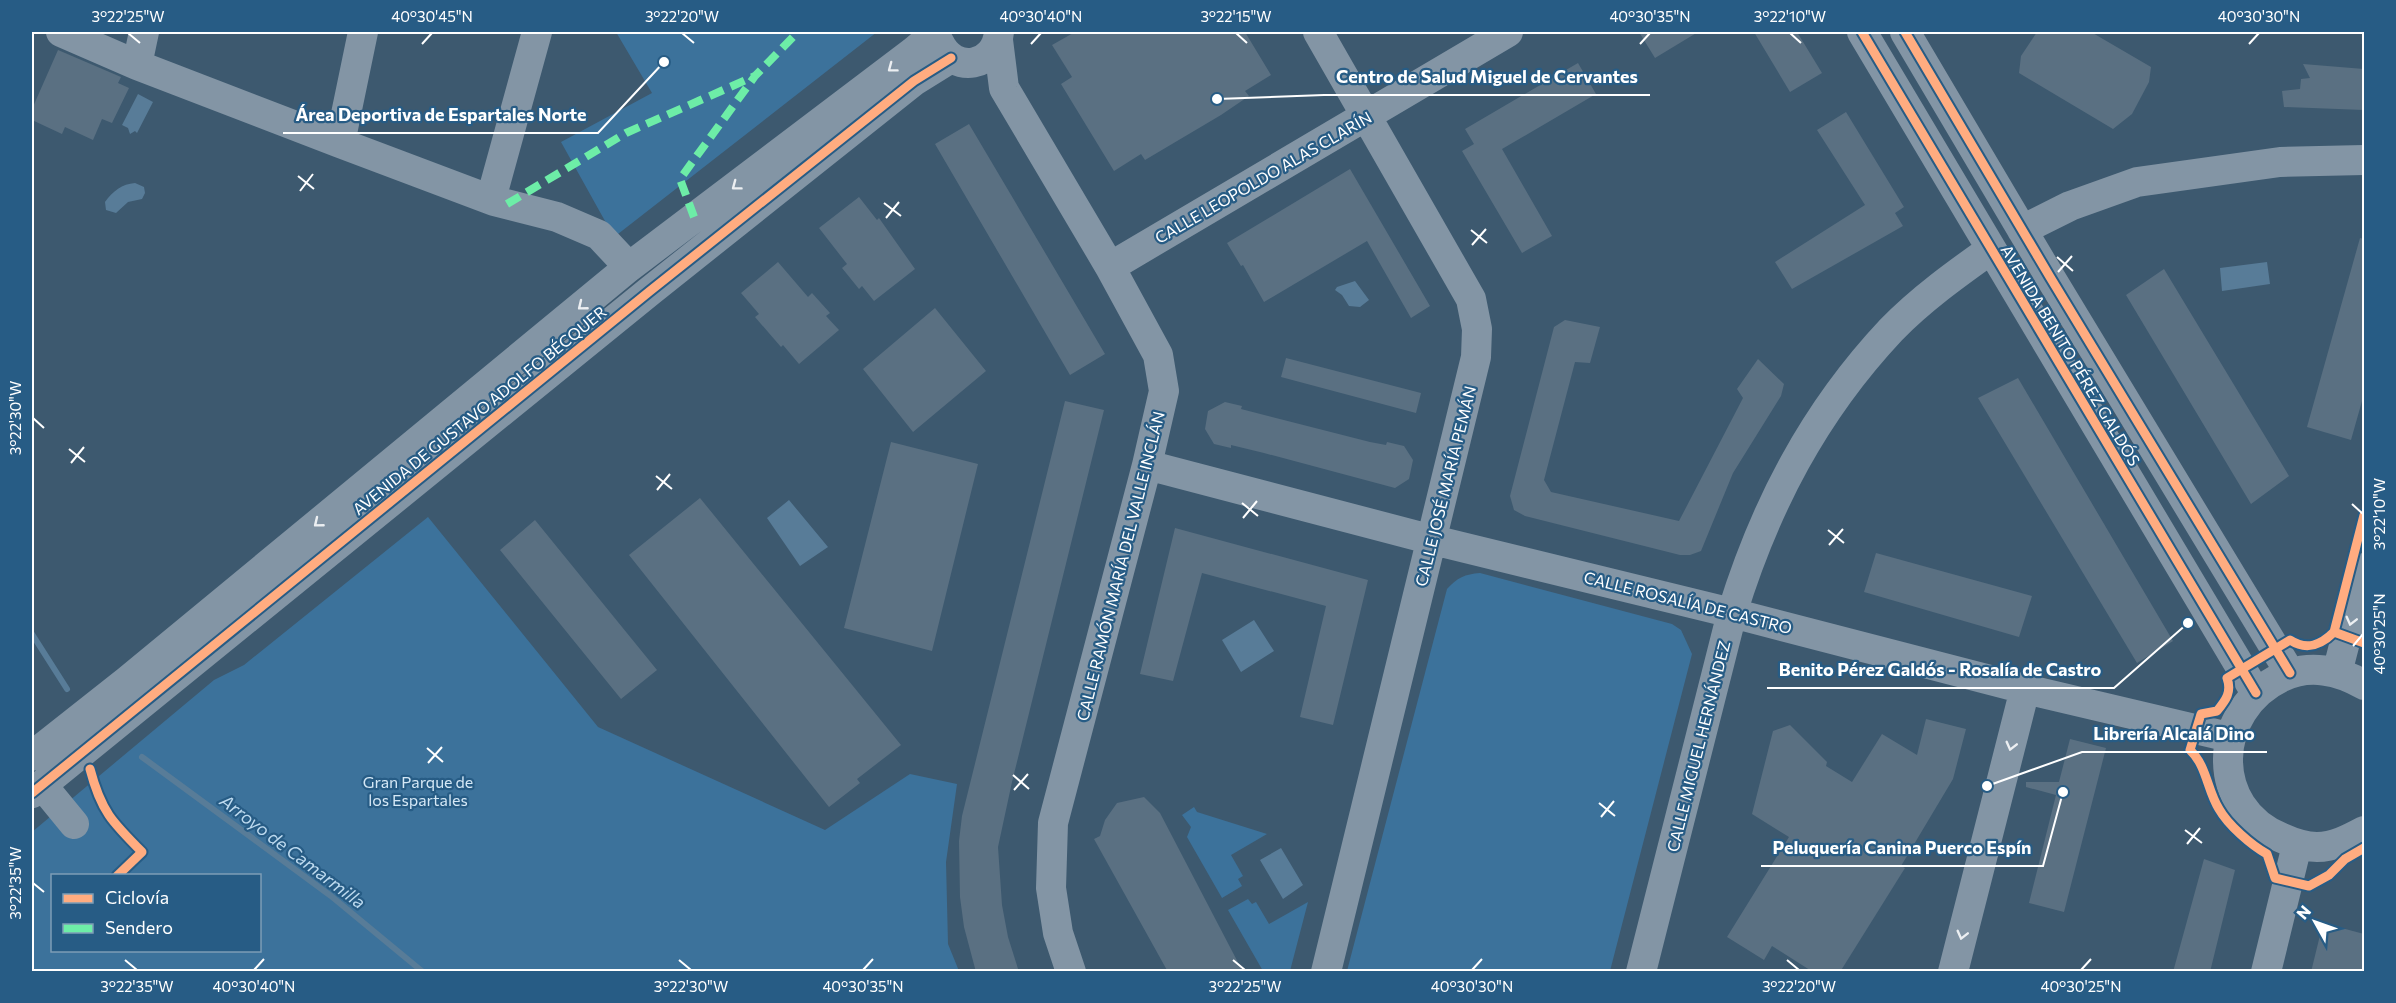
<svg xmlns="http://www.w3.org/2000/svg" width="2396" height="1003" font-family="Commissioner,sans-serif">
  <rect width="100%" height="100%" fill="#3d596f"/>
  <!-- green -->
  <path fill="#3c729b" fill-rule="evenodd" d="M 616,32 L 877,32 L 618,234 L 605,221 L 561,142 L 652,93 Z
    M 428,517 L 598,727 L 825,830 L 910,774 L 957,784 L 946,862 L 948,944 L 959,971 L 32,972 L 32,832 L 214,680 L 244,665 ZM 52,876 L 260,876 L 260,950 L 52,950 Z
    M 1480,573 L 1672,624 L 1681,630 L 1692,654 L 1610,971 L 1347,971 L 1447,589 C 1457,578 1465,574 1480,573 Z
    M 1194,807 L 1197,812 L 1267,834 L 1231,855 L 1243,876 L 1238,879 L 1242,886 L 1222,898 L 1187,837 L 1191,827 L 1182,815 Z
    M 1248,899 L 1252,904 L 1256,902 L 1269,924 L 1308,902 L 1290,971 L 1263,971 L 1228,910 Z"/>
  <!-- water -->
  <path fill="#587c98" d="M 138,94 L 153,102 L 137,133 L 135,131 L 130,134 L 128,128 L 122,125 Z
    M 135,183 L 144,187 L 145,193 L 142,199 L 128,202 L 116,213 L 106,210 L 105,202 C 113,191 122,184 135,183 Z
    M 2267,262 L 2270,284 L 2222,291 L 2220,268 Z
    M 1355,281 L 1369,300 L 1360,307 L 1349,306 L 1342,295 L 1335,290 L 1337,287 Z
    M 789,500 L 828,547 L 800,566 L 767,518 Z
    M 1254,620 L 1274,651 L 1241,672 L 1222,640 Z
    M 1281,848 L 1303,885 L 1283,899 L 1260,860 Z"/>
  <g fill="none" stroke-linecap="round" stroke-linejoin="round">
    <!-- stream -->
    <path stroke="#587c98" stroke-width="6" d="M 32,634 L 67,689
      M 142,757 L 331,896 L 423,972"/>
  </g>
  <!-- building -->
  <path fill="#5a7082" d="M 1075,32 L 1245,32 L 1271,75 L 1245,91 L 1249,96 L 1221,115 L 1145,160 L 1141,154 L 1114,171 L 1061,84 L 1072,77 L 1052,45 Z
    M 1639,32 L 1698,32 L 1655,58 Z
    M 1754,32 L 1797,32 L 1822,73 L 1790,92 Z
    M 2037,32 L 2091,32 L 2151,67 L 2149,82 L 2132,114 L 2113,129 L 2019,73 L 2021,56 Z
    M 58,50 L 121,77 L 118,83 L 129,88 L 112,123 L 102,119 L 93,140 L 65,127 L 62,134 L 32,120 L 32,109 Z
    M 1578,63 L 1596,94 L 1502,149 L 1552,236 L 1522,253 L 1462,151 L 1474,144 L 1465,129 Z
    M 2303,64 L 2364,69 L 2364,110 L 2284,107 L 2282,91 L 2300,89 L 2301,79 L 2310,78 Z
    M 1846,112 L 1904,207 L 1895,213 L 1903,226 L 1792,289 L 1775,262 L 1865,205 L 1817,130 Z
    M 969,124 L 1105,354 L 1070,375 L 935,144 Z
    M 1350,169 L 1430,306 L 1411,318 L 1367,241 L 1264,302 L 1243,265 L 1241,266 L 1227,243 Z
    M 859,197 L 877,220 L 879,218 L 915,269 L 874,301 L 862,286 L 859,289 L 842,268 L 847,264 L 819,228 Z
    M 2360,238 L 2364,239 L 2364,394 L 2351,440 L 2307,427 Z
    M 778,262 L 808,297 L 812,293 L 830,313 L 826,316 L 839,330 L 799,364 L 783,345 L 781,347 L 755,317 L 759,314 L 741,293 Z
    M 2164,269 L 2289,476 L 2251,504 L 2126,295 Z
    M 935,308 L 986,371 L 913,432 L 863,369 Z
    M 1565,320 L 1600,327 L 1590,363 L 1575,362 L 1544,480 L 1551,492 L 1679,521 L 1743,398 L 1737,389 L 1758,359 L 1784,384 L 1781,396 L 1733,473 L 1701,551 L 1690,555 L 1680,555 L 1525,516 L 1514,510 L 1510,496 L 1554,327 Z
    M 1286,358 L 1421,393 L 1416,413 L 1281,377 Z
    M 2018,378 L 2173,641 L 2137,663 L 1978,398 Z
    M 1065,401 L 1104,410 L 1012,782 L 998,847 L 1002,905 L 1008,937 L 1019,972 L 976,972 L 964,927 L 960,897 L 959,841 L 962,816 Z
    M 1225,402 L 1242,406 L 1241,409 L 1370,442 L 1386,445 L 1387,442 L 1404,446 L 1413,460 L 1409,479 L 1395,488 L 1264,453 L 1231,445 L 1231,448 L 1214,444 L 1205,429 L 1208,411 Z
    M 891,442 L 978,464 L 932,651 L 844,628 Z
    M 700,498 L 901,745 L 857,779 L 860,783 L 829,807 L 629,555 Z
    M 535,520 L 657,670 L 621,699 L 500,550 Z
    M 1175,528 L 1368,580 L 1333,725 L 1300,717 L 1326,606 L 1202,573 L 1173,681 L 1140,674 Z
    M 1876,553 L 2032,596 L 2019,637 L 1864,592 Z
    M 1926,719 L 1966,729 L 1953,779 L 1901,866 L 1905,868 L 1840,972 L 1813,972 L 1772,946 L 1764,960 L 1727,937 L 1789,837 L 1752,814 L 1773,731 L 1790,725 L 1827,762 L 1826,766 L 1852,782 L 1882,734 L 1917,755 Z
    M 2070,739 L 2106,748 L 2064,912 L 2029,903 L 2056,795 L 2026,787 L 2026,782 L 2059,782 Z
    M 1144,797 L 1160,813 L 1243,972 L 1168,972 L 1094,839 L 1100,836 L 1105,820 L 1117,803 Z
    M 2204,859 L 2235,870 L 2210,972 L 2173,972 Z
    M 2323,923 L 2364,934 L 2364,972 L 2311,972 Z"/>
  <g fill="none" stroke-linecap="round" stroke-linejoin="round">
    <!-- minor -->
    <path stroke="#8395a5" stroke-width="30" d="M 61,32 L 137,65 L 340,143 L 494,201 L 557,217 L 599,235 L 629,267
      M 1318,32 L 1471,299 L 1477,329 L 1476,357 L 1326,972
      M 1862,32 L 2256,693
      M 1905,32 L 2050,277 L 2290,673
      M 998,40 L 1004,88 L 1110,267 L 1158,355 L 1164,391 L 1147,465 L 1053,823 L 1051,888 L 1058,933 L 1071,972
      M 939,42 C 954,75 996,67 999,32
      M 137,65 L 144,32
      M 340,143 L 363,32
      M 491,199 L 537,32
      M 2022,230 L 2070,206 L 2137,182 L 2280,162 L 2364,160
      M 1110,267 L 1508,32
      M 1147,465 L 1433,540 L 1732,613 L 2025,689 L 2229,737
      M 2337,673 L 2364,568
      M 2364,685 C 2339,670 2309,664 2282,677 C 2212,710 2208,808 2282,838 C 2293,843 2304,847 2317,847 C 2334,847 2349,839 2364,831
      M 32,756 L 127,681 L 629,267 L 913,52 L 937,32
      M 42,785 L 74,824
      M 32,793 L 650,291 L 914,81 L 951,58
      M 1641,972 L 1732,613 C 1765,506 1814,412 1891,330 C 1920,300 1956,274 1990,250
      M 1953,972 L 2025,689
      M 2266,972 L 2297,845"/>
    <!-- quiet -->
    <path stroke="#6deda7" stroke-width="8" stroke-dasharray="15 8" stroke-linecap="butt" d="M 507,204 L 626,133 L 755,76
      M 694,217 L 680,179 L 755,76 L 798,32"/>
    <!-- cycleway casing -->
    <g stroke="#275c85" stroke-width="13">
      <path id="cycleway" d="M 1862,32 L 2256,693
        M 1905,32 L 2050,277 L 2290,673
        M 2334,632 L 2364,515
        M 2364,643 L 2334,632 C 2321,645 2307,651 2290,640 L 2227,678 C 2232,692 2226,700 2217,711 L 2201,714 L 2190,750 C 2207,766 2207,790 2219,809 C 2228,825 2251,845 2267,854 L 2275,878 L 2309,886 L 2329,875 L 2345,859 L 2364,848
        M 90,769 C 101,811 112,822 142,852 L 117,876
        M 32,793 L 650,291 L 914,81 L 951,58"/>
    </g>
    <!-- cycleway -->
    <use href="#cycleway" stroke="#ffac80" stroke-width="9"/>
  </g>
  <!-- one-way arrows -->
  <defs><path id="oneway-chevron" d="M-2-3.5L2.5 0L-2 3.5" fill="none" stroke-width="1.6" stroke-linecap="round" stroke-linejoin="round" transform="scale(1.5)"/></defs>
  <g stroke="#eceff2">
    <use href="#oneway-chevron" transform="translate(892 68) rotate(143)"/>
    <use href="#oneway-chevron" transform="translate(736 186) rotate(143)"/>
    <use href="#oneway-chevron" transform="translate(582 306) rotate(141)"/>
    <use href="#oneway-chevron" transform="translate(318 523) rotate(141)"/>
    <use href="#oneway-chevron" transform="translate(2351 621) rotate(104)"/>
    <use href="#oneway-chevron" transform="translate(2011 746) rotate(104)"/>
    <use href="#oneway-chevron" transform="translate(1962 935) rotate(104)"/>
  </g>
  <!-- ticks -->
  <path fill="none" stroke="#fff" stroke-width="2" d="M 128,33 L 140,43M 682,33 L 694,43M 1236,33 L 1247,43M 1790,33 L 1801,43M 422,44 L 432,33M 1031,44 L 1041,33M 1640,44 L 1650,33M 2249,44 L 2259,33M 298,176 L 314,189M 300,191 L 313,174M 884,203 L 901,216M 886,218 L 899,202M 1471,230 L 1487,243M 1472,245 L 1486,229M 2057,257 L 2073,271M 2058,272 L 2072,256M 33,418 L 44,428M 69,449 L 85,462M 71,463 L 84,447M 656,476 L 672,489M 657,490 L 670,474M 1242,503 L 1258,516M 2352,504 L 2363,514M 1243,518 L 1257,501M 1828,530 L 1844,543M 1829,545 L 1843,529M 2353,646 L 2363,634M 427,748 L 443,762M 428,763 L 442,747M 1013,775 L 1029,789M 1014,790 L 1028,774M 1599,803 L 1615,816M 1601,817 L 1614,801M 2185,830 L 2202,843M 2187,844 L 2200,828M 33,883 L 44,892M 125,960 L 137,970M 679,960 L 691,970M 1233,960 L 1245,970M 1787,960 L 1799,970M 254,970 L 264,959M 863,970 L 873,959M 1472,970 L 1482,959M 2081,970 L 2091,959"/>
  <g text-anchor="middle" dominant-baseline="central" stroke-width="4.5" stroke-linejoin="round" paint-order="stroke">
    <!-- street labels -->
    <g font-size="16" fill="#fff" stroke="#275c85">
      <text transform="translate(1263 177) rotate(-30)">CALLE LEOPOLDO ALAS CLARÍN</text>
      <text transform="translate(2071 355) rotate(59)">AVENIDA BENITO PÉREZ GALDÓS</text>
      <text transform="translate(479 410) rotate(-39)">AVENIDA DE GUSTAVO ADOLFO BÉCQUER</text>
      <text transform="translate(1445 486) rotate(-76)">CALLE JOSÉ MARÍA PEMÁN</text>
      <text transform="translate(1120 566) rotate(-76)">CALLE RAMÓN MARÍA DEL VALLE INCLÁN</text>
      <text transform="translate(1688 602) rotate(14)">CALLE ROSALÍA DE CASTRO</text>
      <text transform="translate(1698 746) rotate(-76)">CALLE MIGUEL HERNÁNDEZ</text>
    </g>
    <!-- park labels -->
    <g font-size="16" fill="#d5e8f6" stroke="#275c85">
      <text x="418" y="781">Gran Parque de<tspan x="418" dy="18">los Espartales</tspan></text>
    </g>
    <!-- water labels -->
    <g font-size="18" font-style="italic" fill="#bddaef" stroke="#275c85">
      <text transform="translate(293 851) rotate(37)">Arroyo de Camarmilla</text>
    </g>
  </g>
  <!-- callouts -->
  <path fill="none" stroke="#fff" stroke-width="2" d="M1217 99L1324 95H1650M664 62L598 133H283M2188 623L2114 688H1767M1987 786L2082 752H2267M2063 792L2043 866H1761"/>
  <g fill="#fff" stroke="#275c85" stroke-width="2">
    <circle cx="1217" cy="99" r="6"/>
    <circle cx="664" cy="62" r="6"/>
    <circle cx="2188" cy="623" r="6"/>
    <circle cx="1987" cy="786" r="6"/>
    <circle cx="2063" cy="792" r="6"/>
  </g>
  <g font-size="18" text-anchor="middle" font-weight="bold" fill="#fff" stroke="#275c85" stroke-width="4.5" stroke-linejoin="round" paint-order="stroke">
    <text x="1487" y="83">Centro de Salud Miguel de Cervantes</text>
    <text x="441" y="121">Área Deportiva de Espartales Norte</text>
    <text x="1940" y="676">Benito Pérez Galdós - Rosalía de Castro</text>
    <text x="2174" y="740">Librería Alcalá Dino</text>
    <text x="1902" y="854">Peluquería Canina Puerco Espín</text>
  </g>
  <!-- border -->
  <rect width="2396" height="1003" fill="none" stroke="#275c85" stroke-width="66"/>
  <!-- legend -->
  <rect x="51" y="874" width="210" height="78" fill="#275c85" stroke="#7d9db6" stroke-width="1.5"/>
  <rect x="63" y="894" width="30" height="9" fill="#ffac80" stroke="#7d9db6" stroke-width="1.5"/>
  <text x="105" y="904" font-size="18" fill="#ffffff">Ciclovía</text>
  <rect x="63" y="924" width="30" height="9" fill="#6deda7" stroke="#7d9db6" stroke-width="1.5"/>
  <text x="105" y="934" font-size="18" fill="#ffffff">Sendero</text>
  <!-- north arrow -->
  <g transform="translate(2315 922) rotate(310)" stroke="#275c85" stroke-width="4.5" paint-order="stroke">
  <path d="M0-4.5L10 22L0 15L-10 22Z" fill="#ffffff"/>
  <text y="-9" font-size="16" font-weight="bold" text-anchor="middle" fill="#ffffff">N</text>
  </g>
  <rect x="33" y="33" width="2330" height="937" fill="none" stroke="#fff" stroke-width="2"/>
  <g font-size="15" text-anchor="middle" fill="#fff">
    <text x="128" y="22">3°22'25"W</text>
    <text x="432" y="22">40°30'45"N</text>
    <text x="682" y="22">3°22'20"W</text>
    <text x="1041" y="22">40°30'40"N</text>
    <text x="1236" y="22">3°22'15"W</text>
    <text x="1650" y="22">40°30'35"N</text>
    <text x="1790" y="22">3°22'10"W</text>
    <text x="2259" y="22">40°30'30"N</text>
    <text transform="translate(16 418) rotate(-90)" y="5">3°22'30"W</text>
    <text transform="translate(2380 514) rotate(-90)" y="5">3°22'10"W</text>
    <text transform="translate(2380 634) rotate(-90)" y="5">40°30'25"N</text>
    <text transform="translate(16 883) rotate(-90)" y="5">3°22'35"W</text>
    <text x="137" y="992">3°22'35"W</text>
    <text x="254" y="992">40°30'40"N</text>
    <text x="691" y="992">3°22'30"W</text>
    <text x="863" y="992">40°30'35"N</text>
    <text x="1245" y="992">3°22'25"W</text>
    <text x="1472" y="992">40°30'30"N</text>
    <text x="1799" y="992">3°22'20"W</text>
    <text x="2081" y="992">40°30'25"N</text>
  </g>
</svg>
